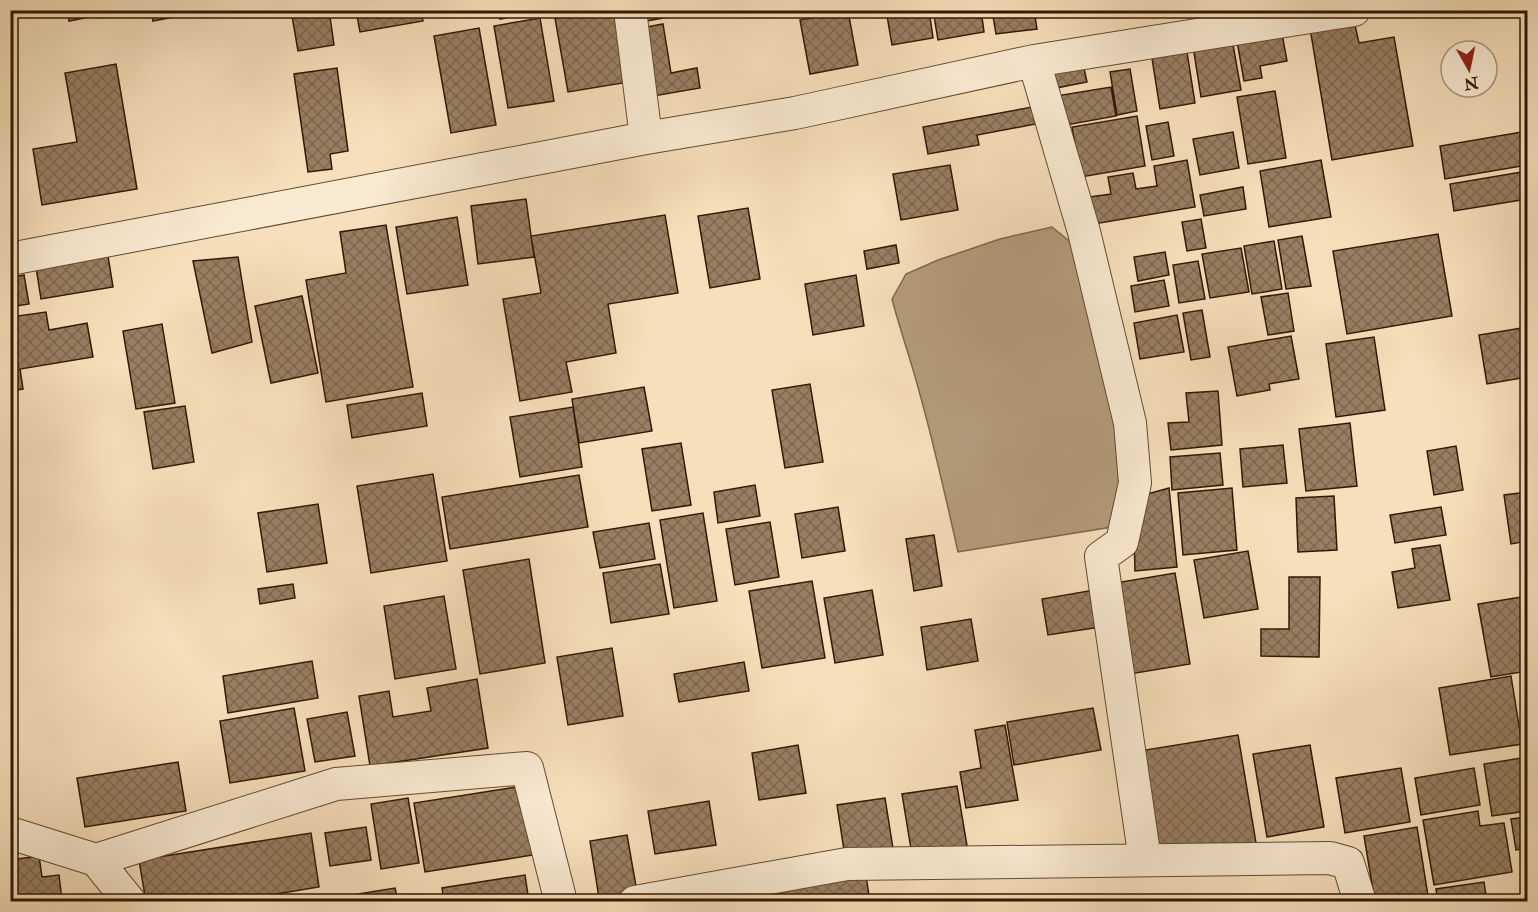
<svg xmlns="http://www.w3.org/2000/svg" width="1538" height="912" font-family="'IM FELL Double Pica',serif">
  <defs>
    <pattern id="building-cross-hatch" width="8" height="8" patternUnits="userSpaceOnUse" patternTransform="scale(1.5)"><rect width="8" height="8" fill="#987f62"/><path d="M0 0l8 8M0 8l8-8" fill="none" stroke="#7d674f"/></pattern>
  </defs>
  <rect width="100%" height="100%" fill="#f6dfba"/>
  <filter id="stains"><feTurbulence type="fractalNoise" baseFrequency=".00333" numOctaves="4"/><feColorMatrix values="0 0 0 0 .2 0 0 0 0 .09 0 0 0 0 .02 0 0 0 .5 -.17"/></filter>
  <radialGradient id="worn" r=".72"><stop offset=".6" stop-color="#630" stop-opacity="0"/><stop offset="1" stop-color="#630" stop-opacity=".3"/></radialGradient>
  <!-- water -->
  <path fill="#b39b7b" stroke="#7f674b" stroke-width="1.5" d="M 1052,227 L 1079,249 L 1114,397 L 1121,482 L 1118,526 L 958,552 C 946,498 934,444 919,391 C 911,360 900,330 892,299 L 906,274 L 938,260 L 1000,239 Z"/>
  <!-- building -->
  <path fill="url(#building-cross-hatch)" stroke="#321802" stroke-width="1.5" d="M 67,10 L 124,10 L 69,21 Z
    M 151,10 L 209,10 L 153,21 Z
    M 291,10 L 329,10 L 334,45 L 298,51 Z
    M 356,10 L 421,10 L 423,21 L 360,32 Z
    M 499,10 L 550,10 L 500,19 Z
    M 602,10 L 623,10 L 635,81 L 568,92 L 555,18 Z
    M 640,10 L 707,10 L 641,22 Z
    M 886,10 L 929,10 L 933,38 L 892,45 Z
    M 933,10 L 981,10 L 984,32 L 938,40 Z
    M 992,10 L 1034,10 L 1037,29 L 996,34 Z
    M 848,11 L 858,65 L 810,74 L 800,20 Z
    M 540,18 L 554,101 L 508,108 L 494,26 Z
    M 1354,21 L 1359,43 L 1394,37 L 1413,146 L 1332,160 L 1310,28 Z
    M 663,24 L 671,73 L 697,68 L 700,88 L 648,97 L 636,29 Z
    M 479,28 L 496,125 L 451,133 L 434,36 Z
    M 1282,34 L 1287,61 L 1260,66 L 1262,78 L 1244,81 L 1237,41 Z
    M 1232,39 L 1241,90 L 1201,97 L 1193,46 Z
    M 1186,46 L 1195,103 L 1160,109 L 1151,52 Z
    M 116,64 L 137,189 L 42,205 L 33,149 L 77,142 L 65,73 Z
    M 1083,64 L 1087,82 L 1051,89 L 1047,70 Z
    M 337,68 L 348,151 L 330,154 L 332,169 L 308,172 L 294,74 Z
    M 1130,69 L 1137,111 L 1117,115 L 1110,72 Z
    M 1111,87 L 1116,116 L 1061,126 L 1056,96 Z
    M 1275,91 L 1286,158 L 1248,164 L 1237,97 Z
    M 1038,106 L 1041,123 L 977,135 L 979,145 L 928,154 L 923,127 Z
    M 1137,116 L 1145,166 L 1081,177 L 1072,127 Z
    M 1168,122 L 1174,156 L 1152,160 L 1146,126 Z
    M 1528,131 L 1528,165 L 1445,179 L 1440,146 Z
    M 1233,132 L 1239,168 L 1200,175 L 1193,139 Z
    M 1187,160 L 1195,207 L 1094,224 L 1090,197 L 1111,194 L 1108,177 L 1133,173 L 1136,189 L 1157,186 L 1154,166 Z
    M 1321,160 L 1331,217 L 1269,227 L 1260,171 Z
    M 950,165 L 958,210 L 901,220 L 893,174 Z
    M 1528,171 L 1528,199 L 1454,211 L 1450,184 Z
    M 1243,187 L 1246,209 L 1204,216 L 1200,195 Z
    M 526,199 L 534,257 L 478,264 L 471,206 Z
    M 748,208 L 760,279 L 710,288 L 698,216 Z
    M 665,215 L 678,293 L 608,304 L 616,353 L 566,362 L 572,392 L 520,401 L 503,299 L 541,293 L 531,236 Z
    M 457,217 L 468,285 L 407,294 L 396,227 Z
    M 1201,219 L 1206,248 L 1187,251 L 1182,222 Z
    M 386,225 L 413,387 L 326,402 L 306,280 L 346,273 L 340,232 Z
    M 1438,234 L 1452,316 L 1347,334 L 1333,251 Z
    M 1302,236 L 1311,286 L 1286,289 L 1278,240 Z
    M 1274,241 L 1282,289 L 1252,294 L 1244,246 Z
    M 896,245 L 899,263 L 867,269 L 864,251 Z
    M 1241,248 L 1249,292 L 1210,298 L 1202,254 Z
    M 107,250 L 113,287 L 41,299 L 35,261 Z
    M 1165,252 L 1169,275 L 1138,281 L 1134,257 Z
    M 238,257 L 252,342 L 212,353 L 193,261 Z
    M 1198,261 L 1205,299 L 1179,303 L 1173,265 Z
    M 24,275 L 29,304 L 10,307 L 10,278 Z
    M 856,275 L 864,326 L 813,335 L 805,284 Z
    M 1164,280 L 1169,306 L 1135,312 L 1131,286 Z
    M 1288,293 L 1294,331 L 1268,335 L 1261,297 Z
    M 302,296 L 318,373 L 271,383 L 255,306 Z
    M 1202,310 L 1210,357 L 1191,360 L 1183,313 Z
    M 46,312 L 49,330 L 87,323 L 93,357 L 20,369 L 23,389 L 10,391 L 10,313 L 11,317 Z
    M 1177,315 L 1184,352 L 1140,359 L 1134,323 Z
    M 162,324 L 175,403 L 136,409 L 123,331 Z
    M 1528,327 L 1528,377 L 1487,384 L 1479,335 Z
    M 1291,336 L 1299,379 L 1269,384 L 1270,390 L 1237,396 L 1228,347 Z
    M 1374,337 L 1385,410 L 1336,417 L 1326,344 Z
    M 810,384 L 823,462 L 785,468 L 772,390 Z
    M 644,387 L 652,431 L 579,443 L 572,399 Z
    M 1218,391 L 1222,445 L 1171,450 L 1168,423 L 1189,422 L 1186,393 Z
    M 422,393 L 427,426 L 352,438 L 347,405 Z
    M 185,406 L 194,462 L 153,469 L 144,412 Z
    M 573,407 L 582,467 L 520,477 L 510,417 Z
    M 1350,423 L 1357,486 L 1306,491 L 1299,429 Z
    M 681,443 L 691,505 L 652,511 L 642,449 Z
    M 1283,445 L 1287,483 L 1243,487 L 1240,449 Z
    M 1456,446 L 1463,490 L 1434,495 L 1427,451 Z
    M 1220,453 L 1223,485 L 1172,490 L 1170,457 Z
    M 433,474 L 447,561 L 371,573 L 357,486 Z
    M 579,475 L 588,527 L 450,549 L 442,497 Z
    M 755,485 L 760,516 L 718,523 L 714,492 Z
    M 1169,488 L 1177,567 L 1135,571 L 1133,498 Z
    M 1232,488 L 1237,550 L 1183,555 L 1178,493 Z
    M 1528,492 L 1528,541 L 1511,544 L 1504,495 Z
    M 1334,496 L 1337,550 L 1298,552 L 1296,498 Z
    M 318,504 L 327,563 L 267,572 L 258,513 Z
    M 838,507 L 845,551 L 802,558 L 795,514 Z
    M 1441,507 L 1446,535 L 1395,543 L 1390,515 Z
    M 703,513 L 717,601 L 674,608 L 660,520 Z
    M 770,522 L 779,577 L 735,585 L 726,529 Z
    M 649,523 L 655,559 L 600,568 L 593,532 Z
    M 934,535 L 942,586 L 914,591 L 906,539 Z
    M 1440,545 L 1450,600 L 1398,608 L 1392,572 L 1415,568 L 1412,549 Z
    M 1248,551 L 1258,609 L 1204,618 L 1194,560 Z
    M 529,559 L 545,663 L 480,674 L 463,570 Z
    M 660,564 L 669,614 L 611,623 L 603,573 Z
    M 1175,573 L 1190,664 L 1130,674 L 1115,583 Z
    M 1289,577 L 1320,577 L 1319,657 L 1261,656 L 1261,629 L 1289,629 Z
    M 812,581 L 825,658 L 762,668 L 749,591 Z
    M 293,584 L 295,598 L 260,604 L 258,589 Z
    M 872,590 L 883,655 L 835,663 L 824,598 Z
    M 1094,590 L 1100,627 L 1048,635 L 1042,599 Z
    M 444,596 L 456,669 L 395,679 L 384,606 Z
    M 1527,596 L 1528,671 L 1491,677 L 1478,604 Z
    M 971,619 L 978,661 L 927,670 L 921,627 Z
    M 612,648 L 623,716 L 568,725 L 557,657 Z
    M 312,661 L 318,698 L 228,713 L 223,676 Z
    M 744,662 L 749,691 L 679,702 L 674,674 Z
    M 1511,676 L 1522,744 L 1450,755 L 1439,688 Z
    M 477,679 L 488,748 L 370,766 L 359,696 L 389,691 L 393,717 L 431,711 L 427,688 Z
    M 294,708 L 305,771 L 230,783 L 220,721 Z
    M 1093,708 L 1101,750 L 1014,765 L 1007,722 Z
    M 347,712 L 355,756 L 315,762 L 307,719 Z
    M 1005,725 L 1018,800 L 966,808 L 960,772 L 981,768 L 975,730 Z
    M 1238,735 L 1256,843 L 1151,860 L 1133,752 Z
    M 798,745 L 806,793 L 759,800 L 752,753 Z
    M 1310,745 L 1324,827 L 1267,837 L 1253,754 Z
    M 1528,757 L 1528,811 L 1492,816 L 1484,764 Z
    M 178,762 L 186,811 L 85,827 L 77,778 Z
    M 1401,768 L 1410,822 L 1345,833 L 1336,778 Z
    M 1474,768 L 1480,805 L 1421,815 L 1415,778 Z
    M 522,786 L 533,855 L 425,872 L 414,803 Z
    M 957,786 L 968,852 L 913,861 L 902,794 Z
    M 408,798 L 419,863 L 381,869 L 371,804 Z
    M 885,798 L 894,855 L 846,863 L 837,805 Z
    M 709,801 L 716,845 L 655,854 L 648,811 Z
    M 1478,811 L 1480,826 L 1504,823 L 1512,872 L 1434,885 L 1423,820 Z
    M 1528,817 L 1528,848 L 1516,850 L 1511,819 Z
    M 366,827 L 371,860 L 330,866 L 325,833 Z
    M 1417,827 L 1429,902 L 1375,902 L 1364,836 Z
    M 311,833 L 319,887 L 229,902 L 146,902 L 139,860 Z
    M 627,835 L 637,892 L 599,898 L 590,841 Z
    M 39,856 L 42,877 L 59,875 L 62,900 L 51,902 L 10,902 L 10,860 Z
    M 525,875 L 529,902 L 444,902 L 442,888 Z
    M 866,876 L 870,902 L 779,902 L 777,890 Z
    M 1484,882 L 1487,902 L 1438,902 L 1436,889 Z
    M 395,888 L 398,902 L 340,902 L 339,897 Z
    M 773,893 L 774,902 L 751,902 L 750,896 Z"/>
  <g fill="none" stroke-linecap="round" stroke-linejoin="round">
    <!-- street casing -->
    <g stroke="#634a30" stroke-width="34">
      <path id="street" d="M 630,10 L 646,138
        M 1034,61 L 1084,232 L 1130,423 L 1135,483 L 1122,542 L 1101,557 L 1145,860
        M 10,259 L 646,138 L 795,113 L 1034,61 L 1354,10
        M 10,833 L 96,860 L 130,902
        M 96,860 L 336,784 L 527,768 L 561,902
        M 635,902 L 847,864 L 1330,858 L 1348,863 L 1360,902"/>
    </g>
    <!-- street -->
    <use href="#street" stroke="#f9ead2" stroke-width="32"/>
  </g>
  <!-- margin -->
  <rect width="1538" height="912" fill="none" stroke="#f6dfba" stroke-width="36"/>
  <rect x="12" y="12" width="1514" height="888" fill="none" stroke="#321802" stroke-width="3"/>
  <rect x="18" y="18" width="1502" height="876" fill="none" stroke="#321802" stroke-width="1.5"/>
  <!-- north arrow -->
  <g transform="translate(1469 69) rotate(171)"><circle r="28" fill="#f9ead2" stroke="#a9967f" stroke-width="1.5"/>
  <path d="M0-4.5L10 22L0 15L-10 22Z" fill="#8f2418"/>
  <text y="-9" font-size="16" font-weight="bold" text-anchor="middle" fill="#321802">N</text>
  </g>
  <rect width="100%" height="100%" filter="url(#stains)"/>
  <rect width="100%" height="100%" fill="url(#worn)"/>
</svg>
